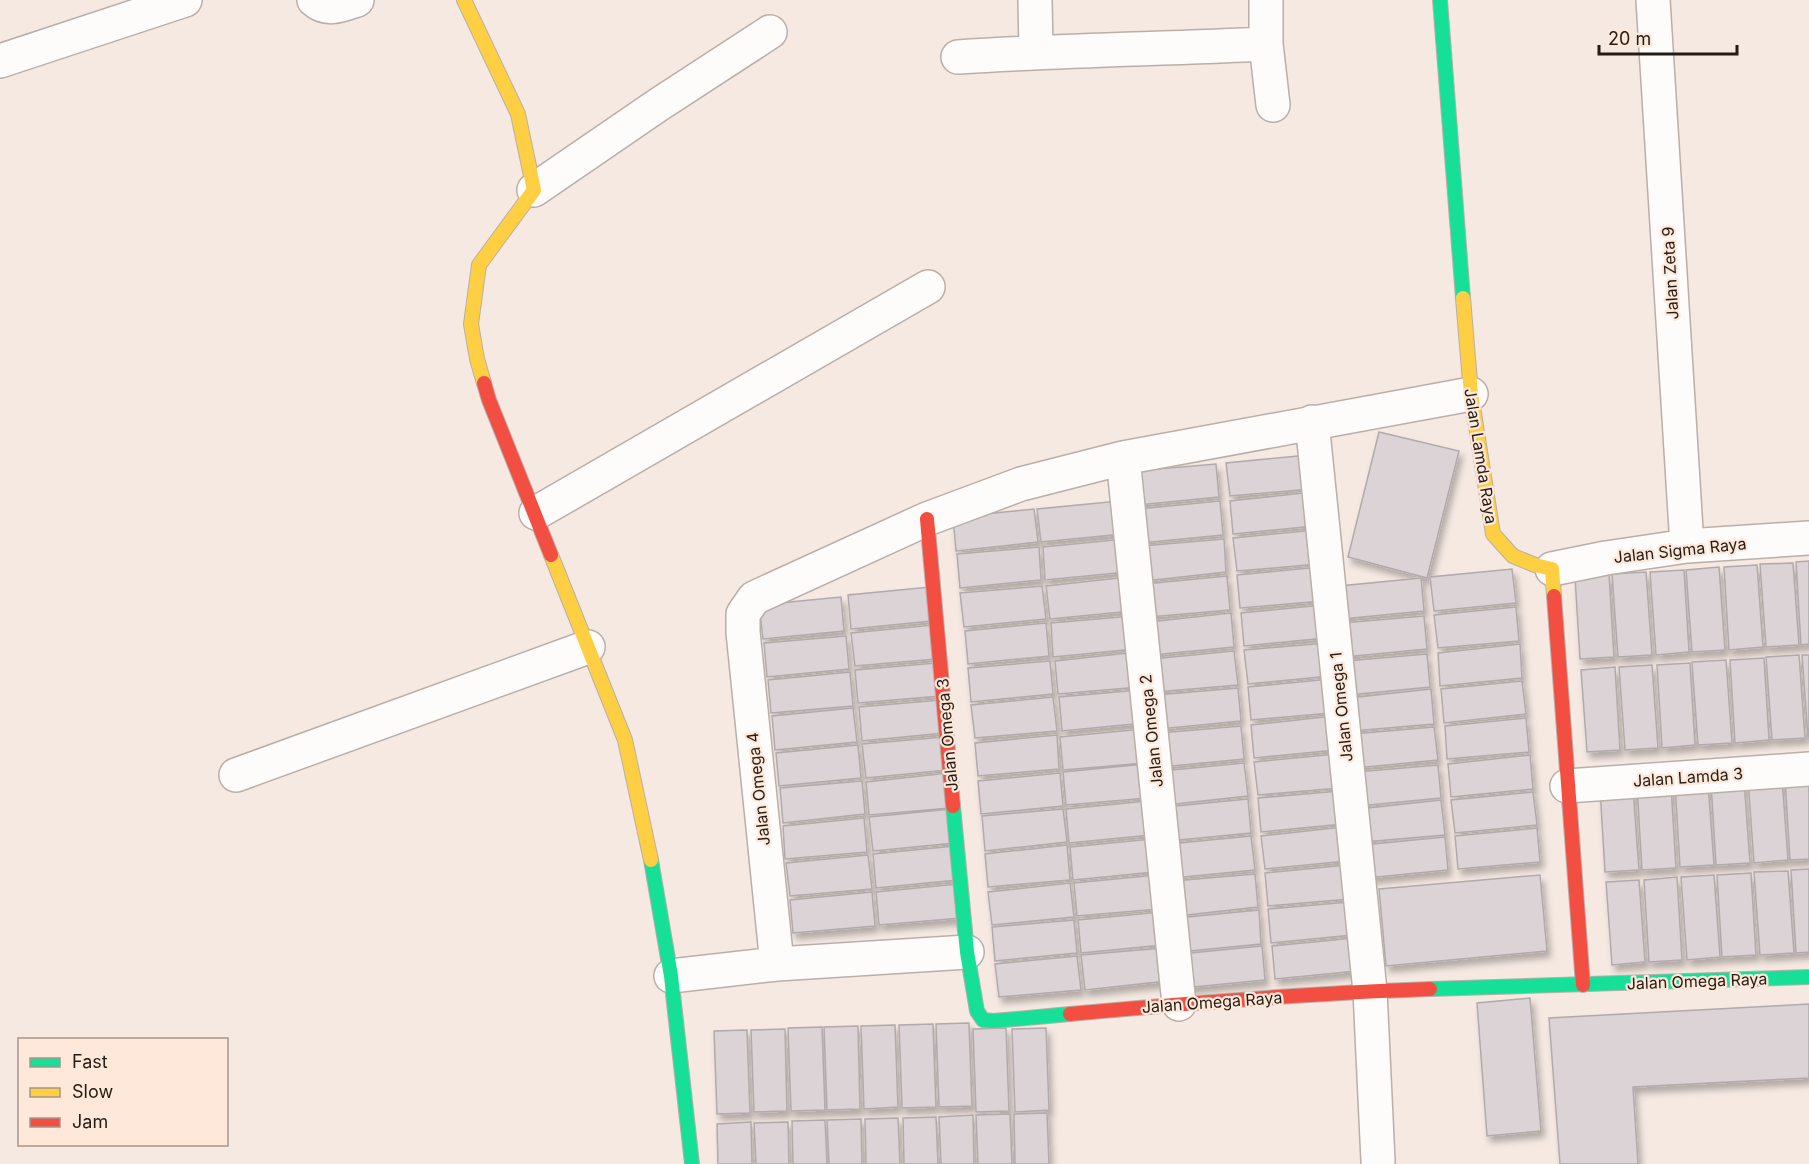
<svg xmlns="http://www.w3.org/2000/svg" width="1809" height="1164" font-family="Inter,sans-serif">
  <defs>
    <filter id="shadow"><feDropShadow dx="3.5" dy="6" stdDeviation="3" flood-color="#0004"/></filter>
  </defs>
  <rect width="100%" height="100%" fill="#f5e9e2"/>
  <!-- building -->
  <path fill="#dbd3d5" stroke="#b1aaac" stroke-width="1.5" filter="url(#shadow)" d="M 1379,432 L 1459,451 L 1427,578 L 1348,557 Z
    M 1308,455 L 1312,489 L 1230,496 L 1226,463 Z
    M 1216,464 L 1219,497 L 1138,505 L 1134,471 Z
    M 1312,492 L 1315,526 L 1233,534 L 1230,501 Z
    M 1119,501 L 1123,534 L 1041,542 L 1037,509 Z
    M 1220,501 L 1223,535 L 1141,543 L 1138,509 Z
    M 1034,509 L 1038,542 L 956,551 L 953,517 Z
    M 1315,530 L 1319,564 L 1237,571 L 1233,538 Z
    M 1124,539 L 1127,572 L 1045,580 L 1043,547 Z
    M 1224,539 L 1226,572 L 1145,581 L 1142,546 Z
    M 1039,547 L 1041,580 L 960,588 L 957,554 Z
    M 1809,561 L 1809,644 L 1801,645 L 1796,562 Z
    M 1793,563 L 1799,645 L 1766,647 L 1760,564 Z
    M 1757,565 L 1763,647 L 1729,650 L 1724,567 Z
    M 1319,567 L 1322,601 L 1240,608 L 1237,575 Z
    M 1719,567 L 1725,650 L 1692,652 L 1686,570 Z
    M 1512,569 L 1516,603 L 1434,611 L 1430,577 Z
    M 1684,570 L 1689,652 L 1656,655 L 1650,572 Z
    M 1646,572 L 1652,655 L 1618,657 L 1612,574 Z
    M 1609,574 L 1614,657 L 1580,659 L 1575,577 Z
    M 1227,576 L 1230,610 L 1149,617 L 1145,584 Z
    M 1128,577 L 1132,611 L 1050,619 L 1046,586 Z
    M 1421,578 L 1424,611 L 1342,619 L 1339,586 Z
    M 1042,586 L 1046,619 L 964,627 L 960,593 Z
    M 930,587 L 932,621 L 851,629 L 848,595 Z
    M 841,597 L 844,631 L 763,639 L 759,605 Z
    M 1323,605 L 1326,638 L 1244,646 L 1241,613 Z
    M 1516,607 L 1519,641 L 1438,648 L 1434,615 Z
    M 1231,613 L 1234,647 L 1152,655 L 1149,622 Z
    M 1132,616 L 1135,649 L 1053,657 L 1051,623 Z
    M 1424,616 L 1427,649 L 1345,657 L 1342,623 Z
    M 1046,623 L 1049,656 L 968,664 L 965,631 Z
    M 933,625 L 936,659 L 855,666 L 851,633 Z
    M 846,636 L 849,669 L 767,677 L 764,643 Z
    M 1326,643 L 1330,676 L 1248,684 L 1244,650 Z
    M 1520,644 L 1522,678 L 1440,686 L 1438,653 Z
    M 1234,651 L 1238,685 L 1156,692 L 1152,659 Z
    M 1137,652 L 1140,687 L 1058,694 L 1055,661 Z
    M 1427,654 L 1430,687 L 1349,695 L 1346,661 Z
    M 1799,655 L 1805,738 L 1772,740 L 1766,657 Z
    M 1802,655 L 1809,655 L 1809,737 L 1808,737 Z
    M 1764,658 L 1769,740 L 1735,743 L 1730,660 Z
    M 1726,660 L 1732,743 L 1698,745 L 1692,662 Z
    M 1050,661 L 1053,694 L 971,702 L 968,668 Z
    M 936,663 L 940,696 L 858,703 L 855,670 Z
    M 1690,663 L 1695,745 L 1662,748 L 1657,665 Z
    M 1652,665 L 1658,748 L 1625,750 L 1619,667 Z
    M 1615,667 L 1620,750 L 1587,752 L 1581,670 Z
    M 850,672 L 853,706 L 771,713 L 768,680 Z
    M 1330,679 L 1332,713 L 1251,720 L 1248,687 Z
    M 1522,681 L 1526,714 L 1444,723 L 1441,689 Z
    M 1238,688 L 1241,721 L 1159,729 L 1156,695 Z
    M 1431,689 L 1434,724 L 1352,731 L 1349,698 Z
    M 1140,690 L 1144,723 L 1062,731 L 1059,697 Z
    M 1053,697 L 1057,731 L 975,738 L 971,705 Z
    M 941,700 L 944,733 L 862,741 L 859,707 Z
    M 853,708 L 857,742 L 775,750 L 772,716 Z
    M 1333,716 L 1336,750 L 1254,758 L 1251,725 Z
    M 1526,718 L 1529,752 L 1447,759 L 1445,726 Z
    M 1241,726 L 1244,759 L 1162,767 L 1160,733 Z
    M 1434,727 L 1438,760 L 1356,768 L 1352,734 Z
    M 1142,729 L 1145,763 L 1063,770 L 1060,737 Z
    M 1057,735 L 1059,769 L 978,776 L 975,743 Z
    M 944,737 L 948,770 L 866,778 L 862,744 Z
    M 858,745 L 861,778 L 779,786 L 776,753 Z
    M 1336,754 L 1340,788 L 1258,795 L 1254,762 Z
    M 1530,755 L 1533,789 L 1451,797 L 1448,764 Z
    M 1244,763 L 1248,796 L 1166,805 L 1162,771 Z
    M 1145,764 L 1148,798 L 1066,805 L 1063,772 Z
    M 1438,765 L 1441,798 L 1359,806 L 1356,772 Z
    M 948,773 L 950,808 L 869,815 L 866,782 Z
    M 1060,773 L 1063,806 L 981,814 L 978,781 Z
    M 1809,776 L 1809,859 L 1790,860 L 1785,778 Z
    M 1782,778 L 1788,860 L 1754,863 L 1748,780 Z
    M 1744,780 L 1750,863 L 1716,865 L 1711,783 Z
    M 862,781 L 865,814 L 783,823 L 780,788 Z
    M 1708,783 L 1714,865 L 1680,867 L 1675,785 Z
    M 1671,785 L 1676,868 L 1642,870 L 1637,787 Z
    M 1633,788 L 1639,870 L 1605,872 L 1600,789 Z
    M 1340,791 L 1343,824 L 1261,832 L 1258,798 Z
    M 1533,792 L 1537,825 L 1455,833 L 1451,800 Z
    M 1248,799 L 1251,833 L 1169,841 L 1166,807 Z
    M 1441,800 L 1445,835 L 1363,842 L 1359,809 Z
    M 1147,801 L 1151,835 L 1069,843 L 1066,809 Z
    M 951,809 L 955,843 L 873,851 L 869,817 Z
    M 1063,809 L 1067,842 L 985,851 L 982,816 Z
    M 864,818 L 867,852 L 785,859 L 783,826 Z
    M 1343,827 L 1347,861 L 1265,869 L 1261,836 Z
    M 1537,828 L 1540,862 L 1458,869 L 1455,836 Z
    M 1251,836 L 1255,870 L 1173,878 L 1169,844 Z
    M 1445,837 L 1448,870 L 1366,878 L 1363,845 Z
    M 1152,839 L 1155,872 L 1073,880 L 1070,847 Z
    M 1067,845 L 1070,880 L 988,887 L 985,854 Z
    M 955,846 L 958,880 L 876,888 L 873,854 Z
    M 868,855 L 872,889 L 790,896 L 786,863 Z
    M 1347,865 L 1350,899 L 1268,906 L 1265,873 Z
    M 1809,869 L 1809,952 L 1796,953 L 1791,870 Z
    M 1788,871 L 1794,953 L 1760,955 L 1754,872 Z
    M 1751,873 L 1756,955 L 1722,957 L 1717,875 Z
    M 1255,874 L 1258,907 L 1177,916 L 1173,881 Z
    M 1156,875 L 1159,909 L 1077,916 L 1074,883 Z
    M 1540,875 L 1547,951 L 1386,966 L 1379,889 Z
    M 1714,875 L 1720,957 L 1687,960 L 1681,877 Z
    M 1677,877 L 1682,960 L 1649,962 L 1644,880 Z
    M 1639,880 L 1645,962 L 1612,965 L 1606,882 Z
    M 1070,883 L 1074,917 L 992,925 L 988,892 Z
    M 958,884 L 961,918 L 879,925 L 876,892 Z
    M 872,892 L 875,926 L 793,933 L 790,900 Z
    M 1350,902 L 1353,935 L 1271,943 L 1268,909 Z
    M 1259,910 L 1261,944 L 1179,952 L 1177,918 Z
    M 1160,912 L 1163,945 L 1081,953 L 1078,920 Z
    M 1074,920 L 1077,953 L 995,961 L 992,927 Z
    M 1354,938 L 1357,971 L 1275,979 L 1272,946 Z
    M 1262,946 L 1265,980 L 1183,988 L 1180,954 Z
    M 1163,948 L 1167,981 L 1085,990 L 1081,955 Z
    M 1077,956 L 1081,990 L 999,997 L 995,964 Z
    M 1530,998 L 1541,1131 L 1487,1136 L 1477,1003 Z
    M 1809,1004 L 1809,1078 L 1633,1087 L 1638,1164 L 1560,1164 L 1549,1018 Z
    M 969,1023 L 972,1106 L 939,1107 L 936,1024 Z
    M 933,1024 L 936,1107 L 902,1108 L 899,1025 Z
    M 895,1025 L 898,1107 L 864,1109 L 861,1026 Z
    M 858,1026 L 860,1109 L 827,1110 L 824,1027 Z
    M 822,1027 L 825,1110 L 791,1111 L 788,1028 Z
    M 1006,1028 L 1009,1111 L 976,1112 L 973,1029 Z
    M 1046,1028 L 1049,1110 L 1015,1112 L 1012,1029 Z
    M 785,1029 L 787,1111 L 754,1112 L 751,1030 Z
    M 747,1030 L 750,1113 L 717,1114 L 714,1031 Z
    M 1047,1113 L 1049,1164 L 1015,1164 L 1014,1114 Z
    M 1010,1114 L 1012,1164 L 978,1164 L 976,1115 Z
    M 973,1115 L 974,1164 L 941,1164 L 939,1117 Z
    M 936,1117 L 938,1164 L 904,1164 L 903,1118 Z
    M 898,1118 L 900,1164 L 866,1164 L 865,1119 Z
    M 861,1119 L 862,1164 L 829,1164 L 827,1120 Z
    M 825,1120 L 827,1164 L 793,1164 L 792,1121 Z
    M 751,1122 L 752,1164 L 718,1164 L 717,1124 Z
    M 788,1122 L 789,1164 L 756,1164 L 754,1123 Z"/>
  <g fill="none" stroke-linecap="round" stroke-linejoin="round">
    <!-- street casing -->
    <g stroke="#b9afa9" stroke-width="36">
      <path id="street" d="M 314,0 C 327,12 342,5 357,0
        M 1035,0 L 1036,52
        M 1266,0 L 1266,44 L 1273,105
        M 1653,0 L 1687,546
        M 958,57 C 1061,50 1163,49 1266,44
        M 0,61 L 185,0
        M 534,190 L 658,105 L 770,32
        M 1312,422 L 1370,991 L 1378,1161
        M 1123,458 L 1179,1004
        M 536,513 L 928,287
        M 1552,569 L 1606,558 L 1687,546 L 1809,538
        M 236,775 L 588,647
        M 1567,786 L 1809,769
        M 777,964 L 743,632 L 743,614 L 754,598 L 927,519 L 1021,484 L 1123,458 L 1471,394
        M 671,976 L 777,964 L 967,952"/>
    </g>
    <!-- fast casing -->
    <g stroke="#b9afa9" stroke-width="16">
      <path id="fast" d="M 1440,0 L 1463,298
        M 953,806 L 967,952 L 977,1011 L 983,1020 L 993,1021 L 1070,1014
        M 651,860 L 671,976 L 692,1164
        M 1430,989 L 1809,977"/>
    </g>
    <!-- slow casing -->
    <g stroke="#b9afa9" stroke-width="16">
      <path id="slow" d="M 464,0 L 518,114 L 534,190 L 479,265 L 471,324 L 477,359 L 484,383
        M 1463,298 L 1471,394 L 1493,534 L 1513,556 L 1535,565 L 1552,569 L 1554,596
        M 551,555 L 625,740 L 651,860"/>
    </g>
    <!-- jam casing -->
    <g stroke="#b9afa9" stroke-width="16">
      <path id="jam" d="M 484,383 L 489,400 L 551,555
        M 927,519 L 953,806
        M 1554,596 L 1583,985
        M 1070,1014 C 1189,1003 1309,993 1430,989"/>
    </g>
    <!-- street -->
    <use href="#street" stroke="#fefcfb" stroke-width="33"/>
    <!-- fast -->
    <use href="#fast" stroke="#16e098" stroke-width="14"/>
    <!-- slow -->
    <use href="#slow" stroke="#ffcf43" stroke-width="14"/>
    <!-- jam -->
    <use href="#jam" stroke="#f24e42" stroke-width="14"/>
  </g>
  <g text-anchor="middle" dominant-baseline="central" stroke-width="4.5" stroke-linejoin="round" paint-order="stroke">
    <!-- street labels -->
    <g font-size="16" fill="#241b15" stroke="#fde8da">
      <text transform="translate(1670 273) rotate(-93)">Jalan Zeta 9</text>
      <text transform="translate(1481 456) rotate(81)">Jalan Lamda Raya</text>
      <text transform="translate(1680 550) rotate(-6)">Jalan Sigma Raya</text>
      <text transform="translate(1341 707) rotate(-96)">Jalan Omega 1</text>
      <text transform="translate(1151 731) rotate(-96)">Jalan Omega 2</text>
      <text transform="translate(947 735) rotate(-95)">Jalan Omega 3</text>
      <text transform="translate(1688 777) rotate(-4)">Jalan Lamda 3</text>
      <text transform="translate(758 789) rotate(-96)">Jalan Omega 4</text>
      <text transform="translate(1697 981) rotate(-2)">Jalan Omega Raya</text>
      <text transform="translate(1212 1002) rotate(-4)">Jalan Omega Raya</text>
    </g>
  </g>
  <!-- legend -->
  <rect x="18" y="1038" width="210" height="108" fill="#fde8da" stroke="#a6968b" stroke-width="1.5"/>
  <rect x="30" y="1058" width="30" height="9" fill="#16e098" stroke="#a6968b" stroke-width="1.5"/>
  <text x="72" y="1068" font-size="18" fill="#241b15">Fast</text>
  <rect x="30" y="1088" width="30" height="9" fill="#ffcf43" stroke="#a6968b" stroke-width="1.5"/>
  <text x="72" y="1098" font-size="18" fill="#241b15">Slow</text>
  <rect x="30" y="1118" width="30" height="9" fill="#f24e42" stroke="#a6968b" stroke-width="1.5"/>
  <text x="72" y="1128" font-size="18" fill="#241b15">Jam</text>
  <!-- scale -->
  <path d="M1599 45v9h138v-9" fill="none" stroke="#241b15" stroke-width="3"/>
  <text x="1608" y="45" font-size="18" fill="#241b15" stroke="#fde8da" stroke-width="4.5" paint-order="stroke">20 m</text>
</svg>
